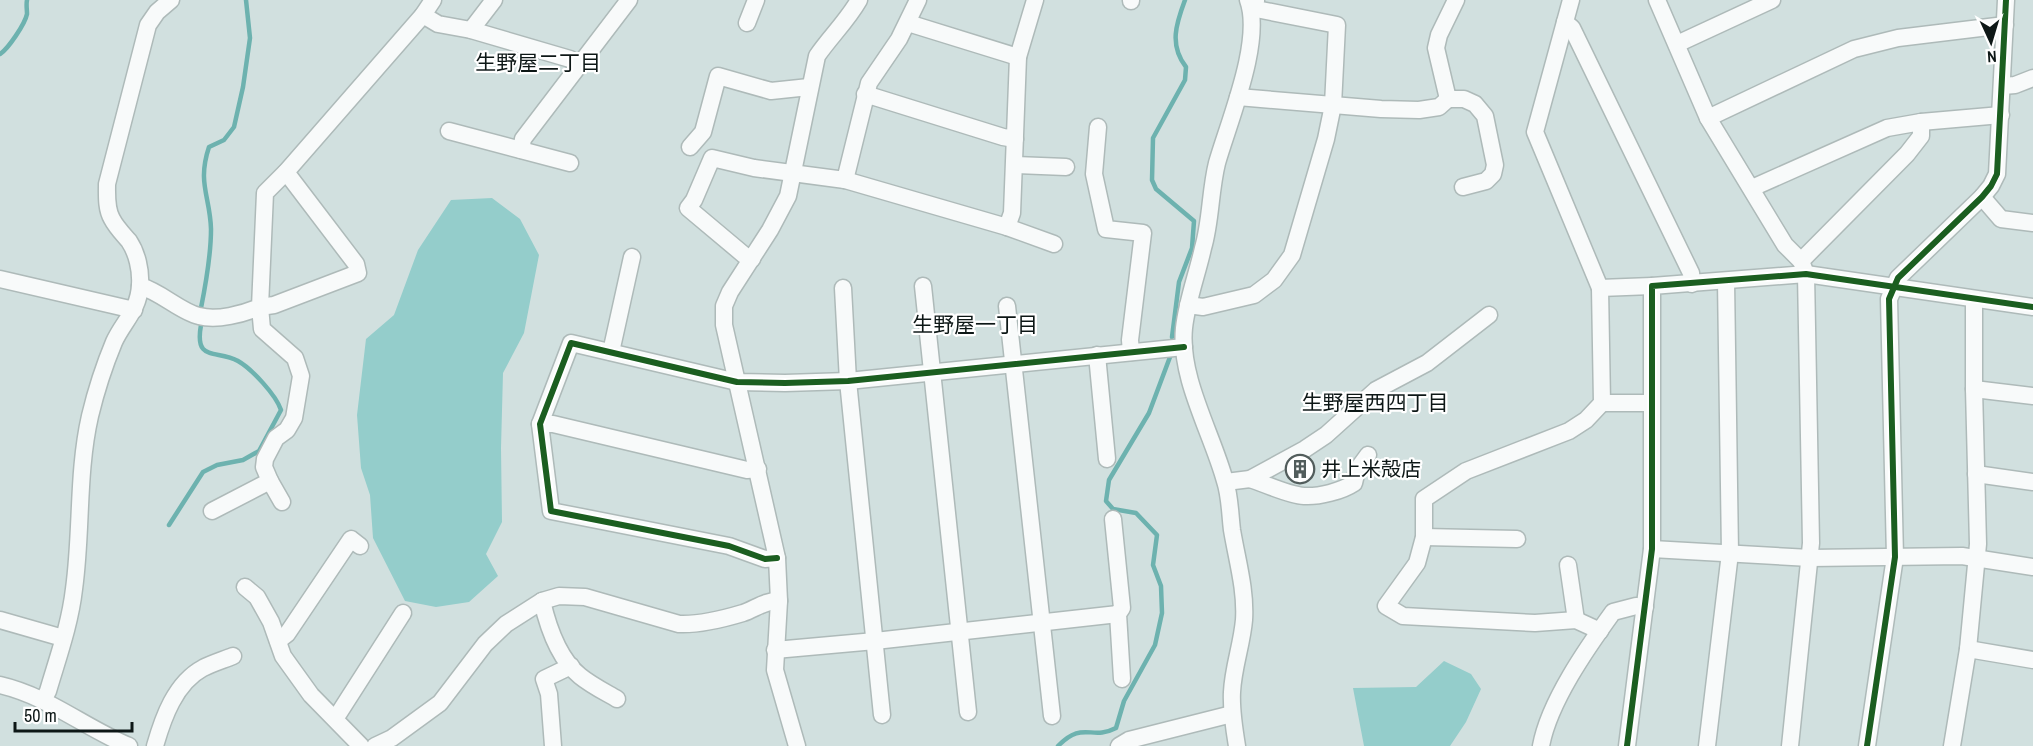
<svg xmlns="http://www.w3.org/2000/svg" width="2033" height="746" viewBox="0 0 2033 746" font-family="'Archivo Narrow','Noto Sans JP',sans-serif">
	<rect width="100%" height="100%" fill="#d1e0df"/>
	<g fill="#94cdcb">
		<polygon points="492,198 520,219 539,255 524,333 503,373 501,448 502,522 486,554 498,576 469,602 436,607 405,601 373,538 370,495 361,468 357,415 366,339 394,315 418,250 451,200"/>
		<polygon points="1444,661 1471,674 1481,689 1466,722 1450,746 1364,746 1353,688 1416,687"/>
	</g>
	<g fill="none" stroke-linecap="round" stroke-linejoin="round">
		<g stroke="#6db2af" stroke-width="4.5">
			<path d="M 0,54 C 8,49 25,24 27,14 C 27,9 26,5 27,0"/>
			<path d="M 201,308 C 206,283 211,255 211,229 C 210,196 197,183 209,147 L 224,140 L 234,127 L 243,87 L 250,38 L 246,0"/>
			<path d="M 1172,337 L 1179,282 L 1192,248 L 1194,221 L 1156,189 L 1152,180 L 1153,138 L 1185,80 L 1186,67 C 1169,45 1176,24 1185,0"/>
			<path d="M 169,525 L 203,472 L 217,465 L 243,460 L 259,451 L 281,410 C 276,395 252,369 238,361 C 217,349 194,363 201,325"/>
			<path d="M 1058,746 C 1083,720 1091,741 1116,728 L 1124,701 L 1155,645 L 1162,613 L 1161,586 L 1153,565 L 1157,535 L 1136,513 L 1113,509 L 1106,501 L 1109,480 L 1149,413 L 1170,357"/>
		</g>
		<g stroke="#aebab9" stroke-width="19">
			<g id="minor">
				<polyline points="1571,0 1535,132 1600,288"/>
				<polyline points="1657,0 1708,118 1785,245 1801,261 1806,274 1811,543 1790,746"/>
				<polyline points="1131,1 1131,0"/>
				<polyline points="423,15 438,24 471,30 570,59 580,66"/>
				<polyline points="1565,22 1572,28 1691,273 1692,284"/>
				<polyline points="747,23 756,0"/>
				<polyline points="908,23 1018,57"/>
				<polyline points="471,30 494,0"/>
				<polyline points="1677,44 1772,0"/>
				<polyline points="2003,86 2015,85 2033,78"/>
				<polyline points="865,94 1003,137 1015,139"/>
				<polyline points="1238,97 1381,109 1419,110 1439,107 1448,99 1436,48 1439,35 1456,0"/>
				<polyline points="1448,99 1464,99 1475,104 1485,116 1495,165 1493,174 1486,181 1463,187"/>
				<polyline points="1708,118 1854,49 1898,38 2005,25"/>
				<polyline points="1098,127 1094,174 1106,229 1143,233 1130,340 1131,352"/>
				<polyline points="449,131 570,163"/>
				<polyline points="690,147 703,132 718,76 771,91 809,87"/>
				<polyline points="521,150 523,139 629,0"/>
				<polyline points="1015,165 1066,167"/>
				<polyline points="845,180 869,83 899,39 918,0"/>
				<polyline points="1752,188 1887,128 1921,122 2001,115"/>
				<polyline points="1982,197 2001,219 2033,223"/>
				<polyline points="1007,227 1012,213 1018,57 1035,0"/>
				<polyline points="752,259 744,255 688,208 694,200 712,158 754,168 845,180 1007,227 1054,244"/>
				<polyline points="1801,261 1907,154 1921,136 1921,122"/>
				<polyline points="0,279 134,310"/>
				<path d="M 140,286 C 161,292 181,312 199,316 C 217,321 243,314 260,307 L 265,193 L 286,172 L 423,15 L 433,0"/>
				<polyline points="923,286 968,712"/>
				<polyline points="843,288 848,381 882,715"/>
				<polyline points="1188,305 1203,307 1254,295 1274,280 1292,255 1326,139 1333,105 1337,25 1251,8 1256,1"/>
				<polyline points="1007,306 1052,716"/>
				<polyline points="611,352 632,257"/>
				<polyline points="1097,355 1107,459"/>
				<polyline points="1974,389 2033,396"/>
				<polyline points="1602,403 1651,403"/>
				<polyline points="540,424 553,424 747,470 758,469"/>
				<polyline points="1976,474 2033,482"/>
				<path d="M 1250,479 C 1266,484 1288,495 1304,496 C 1319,497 1342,491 1354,483 L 1357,470 L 1368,455"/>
				<polyline points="270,481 264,467 265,459 276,438 287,430 294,418 301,376 295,358 262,329 260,307 274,305 358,273 356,264 286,172"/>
				<polyline points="1226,482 1250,479 1305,449 1326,435 1376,390 1427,363 1489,315"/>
				<polyline points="212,511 270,481 282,502"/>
				<polyline points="1113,519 1122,608 1118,614 1122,679"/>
				<polyline points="1424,537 1517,539"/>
				<polyline points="1652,549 1810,558 1962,556 2033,567"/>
				<polyline points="777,558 765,559 729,546 551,511 540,424 571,343 737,382 785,383 848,381 1184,347"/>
				<polyline points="1568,565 1576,620"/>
				<polyline points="245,587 257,597 271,622 283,656 311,695 361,746"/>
				<path d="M 542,601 C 548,627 559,659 580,676 C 591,685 605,692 617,699"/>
				<polyline points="0,620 63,638"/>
				<polyline points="1600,631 1576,620 1535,623 1403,616 1386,606 1417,563 1424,537 1424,499 1466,471 1569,431 1586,420 1602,403 1600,288 1652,286"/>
				<polyline points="278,641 287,634 351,539 360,546"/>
				<polyline points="1968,649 2033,660"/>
				<polyline points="775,650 875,641 1118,614"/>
				<path d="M 0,685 C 48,696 85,728 129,746"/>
				<path d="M 44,699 L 48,691 C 58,657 70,624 74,589 C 82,532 77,473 90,416 C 96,391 104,366 114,342 C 123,322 139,310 140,285 C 141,270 137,253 129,241 C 123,234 116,227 112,219 C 106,209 107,195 107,184 L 148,25 L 157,12 L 171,0"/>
				<polyline points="334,717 339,713 403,613"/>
				<path d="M 155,746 C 163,718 175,683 203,668 C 213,663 223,660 233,656"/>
				<path d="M 375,746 L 392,738 L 440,703 L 485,644 L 506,624 L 542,601 L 559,596 L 585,597 L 679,624 C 700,625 723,619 743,613 C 755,609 766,600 779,601"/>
				<polyline points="553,746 549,694 544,679 571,666"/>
				<path d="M 797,746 L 775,670 L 779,601 L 777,558 L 724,325 L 724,306 L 730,292 L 770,230 L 788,196 L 817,56 C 830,37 847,21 859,0"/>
				<polyline points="1119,746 1129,740 1232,714"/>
				<path d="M 1237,746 C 1234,728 1231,710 1232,692 C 1233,668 1242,644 1244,620 C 1246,590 1237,560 1232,530 C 1230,514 1230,496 1225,481 C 1212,433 1179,378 1184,328 C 1187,301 1197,275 1203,248 C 1211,221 1210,191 1217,163 C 1229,121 1263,41 1248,0"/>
				<path d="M 1541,746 C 1549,702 1587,648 1613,612 L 1636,606 L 1645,607"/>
				<polyline points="1627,746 1652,549 1652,286 1806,274 2033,307"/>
				<polyline points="1707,746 1730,553 1726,281"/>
				<polyline points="1867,746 1895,557 1889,299 1898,278 1982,197 1991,186 1997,174 2006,0"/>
				<polyline points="1952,746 1968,649 1978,544 1974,389 1974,299"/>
			</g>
		</g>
		<use href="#minor" stroke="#f8fafa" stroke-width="16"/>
		<g stroke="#fff" stroke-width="10">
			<g id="cycleway">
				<polyline points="777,558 765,559 729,546 551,511 540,424 571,343 737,382 785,383 848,381 1184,347"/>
				<polyline points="1627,746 1652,549 1652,286 1806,274 2033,307"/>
				<polyline points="1867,746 1895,557 1889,299 1898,278 1982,197 1991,186 1997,174 2006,0"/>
			</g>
		</g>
		<use href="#cycleway" stroke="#1b5e20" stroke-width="6"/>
	</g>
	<defs>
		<g id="building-ring" transform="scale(1.5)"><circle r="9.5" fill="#fff" stroke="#525d5c" stroke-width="1.5"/><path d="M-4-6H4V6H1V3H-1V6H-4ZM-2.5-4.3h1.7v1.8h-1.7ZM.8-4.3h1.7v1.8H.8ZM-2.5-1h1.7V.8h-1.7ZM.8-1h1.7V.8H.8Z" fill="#525d5c"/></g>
	</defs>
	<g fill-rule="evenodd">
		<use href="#building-ring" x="1300" y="469"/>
	</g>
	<g text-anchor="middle" stroke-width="4.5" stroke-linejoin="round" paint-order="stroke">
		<g font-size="20" fill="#0d1716" stroke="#fff" text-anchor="start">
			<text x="1321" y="476">井上米殻店</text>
		</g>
		<g font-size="21" fill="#0d1716" stroke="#fff">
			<text x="538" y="70">生野屋二丁目</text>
			<text x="975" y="332">生野屋一丁目</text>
			<text x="1375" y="410">生野屋西四丁目</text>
		</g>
	</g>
	<g transform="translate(1991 42) rotate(176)" stroke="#ffffff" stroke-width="4.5" paint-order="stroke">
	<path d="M0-4.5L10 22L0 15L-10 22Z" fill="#0d1716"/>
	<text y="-9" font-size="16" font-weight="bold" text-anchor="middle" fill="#0d1716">N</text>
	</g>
	<path d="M15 722v9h117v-9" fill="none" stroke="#0d1716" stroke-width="3"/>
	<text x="24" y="722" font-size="18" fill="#0d1716" stroke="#ffffff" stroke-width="4.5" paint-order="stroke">50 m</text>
</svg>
